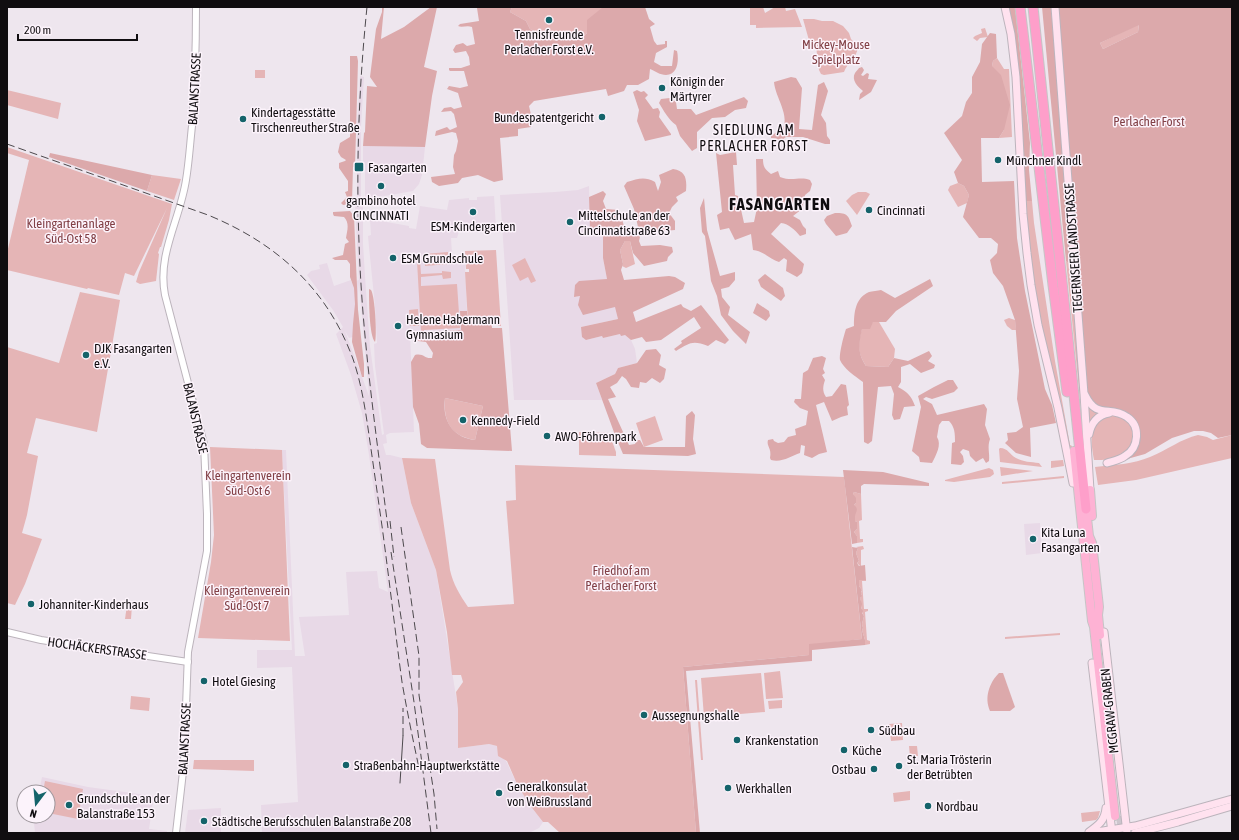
<svg xmlns="http://www.w3.org/2000/svg" width="1239" height="840" viewBox="0 0 1239 840" font-family="'Asap Condensed',sans-serif">
	<rect width="100%" height="100%" fill="#eee6ee"/>
	<g fill="#e8d9e7" fill-rule="evenodd">
		<path d="M 360,76 L 364,77 L 361,127 L 361,201 L 363,201 L 363,244 L 366,291 L 370,346 L 382,435 L 384,434 L 375,366 L 374,344 L 377,343 L 375,306 L 369,247 L 368,236 L 371,235 L 370,219 L 409,226 L 409,228 L 416,229 L 420,206 L 447,210 L 449,200 L 469,198 L 469,200 L 477,200 L 477,197 L 494,196 L 496,228 L 480,229 L 479,227 L 460,228 L 457,238 L 451,238 L 452,254 L 465,265 L 467,311 L 460,312 L 461,330 L 410,333 L 414,432 L 390,433 L 386,435 L 387,443 L 383,444 L 386,455 L 390,455 L 402,458 L 411,503 L 436,570 L 458,709 L 458,748 L 489,744 L 497,746 L 503,758 L 506,761 L 517,784 L 529,804 L 543,822 L 539,828 L 529,833 L 262,833 L 261,805 L 298,802 L 292,667 L 257,668 L 257,650 L 292,650 L 282,450 L 286,450 L 295,656 L 305,656 L 299,617 L 349,615 L 346,572 L 377,571 L 379,588 L 388,592 L 369,455 L 362,413 L 351,375 L 336,334 L 343,327 L 333,310 L 307,275 L 311,271 L 320,269 L 319,265 L 327,263 L 334,286 L 351,280 L 351,282 L 359,280 L 355,205 L 357,201 L 357,127 ZM 359,283 L 369,395 L 369,396 L 345,331 L 349,338 L 353,337 Z"/>
		<polygon points="363,146 425,147 422,175 419,184 413,191 373,198 365,197 365,168 363,167"/>
		<polygon points="589,186 590,230 603,230 603,258 607,279 575,297 580,296 616,307 618,319 581,327 586,340 602,336 603,338 620,334 625,335 631,340 635,349 637,363 618,368 615,374 596,383 602,400 514,400 500,195 555,192 578,190"/>
		<polygon points="1040,523 1042,553 1026,555 1024,524"/>
		<polygon points="42,777 88,787 154,796 149,829 167,831 167,833 35,833 34,823 35,816 48,816 48,792 39,792"/>
		<polygon points="221,808 221,833 185,833 188,810"/>
	</g>
	<g fill="#e5b5b6">
		<path d="M 512,7 L 603,7 C 597,16 588,37 578,40 C 572,42 565,39 560,38 L 559,40 L 554,41 L 530,29 L 526,21 L 510,12 Z"/>
		<polygon points="750,7 763,7 765,13 775,7 785,7 786,11 795,9 802,27 756,28 756,25 750,25"/>
		<path d="M 803,19 L 814,19 L 822,21 L 833,21 L 843,26 L 849,33 L 851,39 L 858,47 C 857,58 847,63 844,72 L 824,75 L 821,74 L 819,70 L 816,46 L 813,44 L 810,44 Z"/>
		<polygon points="1139,24 1138,32 1103,49 1100,43"/>
		<polygon points="985,28 988,37 980,38 977,41 973,38 975,36 982,33 981,29"/>
		<polygon points="997,58 1004,69 1009,69 1012,137 999,138 1004,130 992,66 993,61"/>
		<rect x="255" y="70" width="10" height="8"/>
		<polygon points="7,90 61,103 58,119 7,105"/>
		<polygon points="7,147 172,204 169,220 161,247 160,247 158,253 159,254 156,281 140,284 136,282 139,272 167,208 134,276 125,273 119,295 88,288 87,289 7,270 7,253 29,160 7,153"/>
		<polygon points="152,175 181,179 174,200 147,191"/>
		<polygon points="958,183 964,186 969,195 967,203 958,207 948,190 950,186"/>
		<polygon points="858,192 866,192 870,194 857,215 846,201 852,195"/>
		<path d="M 1026,201 L 1032,201 L 1034,223 L 1055,361 L 1070,445 L 1072,446 L 1076,483 C 1055,390 1031,297 1026,201 Z"/>
		<polygon points="625,241 630,241 635,264 626,268 622,266 623,264 620,250"/>
		<polygon points="496,250 501,326 498,326 497,320 468,322 465,272 469,272 469,269 466,269 465,251"/>
		<polygon points="448,252 449,264 425,266 424,254"/>
		<polygon points="525,258 536,281 531,283 528,277 520,281 512,265"/>
		<polygon points="417,261 420,261 421,274 442,273 442,271 451,272 451,278 443,279 442,275 421,277 421,286 457,284 460,328 424,330 424,332 421,332"/>
		<polygon points="1066,261 1072,266 1087,463 1082,441 1084,438"/>
		<polygon points="80,292 120,300 97,432 36,418 27,453 38,456 27,515 22,533 42,539 25,584 15,605 7,603 7,347 59,363"/>
		<polygon points="418,309 419,326 410,326 409,310"/>
		<polygon points="1009,318 1015,320 1016,330 1012,330 1007,326 1004,320"/>
		<path d="M 873,322 L 879,322 L 895,349 L 894,358 L 888,367 L 866,366 C 857,352 858,344 862,328 Z"/>
		<path d="M 445,398 L 483,406 L 475,440 C 451,436 443,422 445,398 Z"/>
		<polygon points="1088,405 1102,413 1090,425"/>
		<path d="M 1109,415 C 1134,414 1143,441 1122,455 C 1114,460 1103,460 1094,460 C 1091,440 1087,425 1109,415 Z"/>
		<polygon points="655,416 663,440 644,447 636,423"/>
		<polygon points="579,432 609,433 616,452 616,456 579,455"/>
		<path d="M 1198,435 L 1207,437 L 1213,440 L 1232,435 L 1232,458 L 1136,480 L 1098,485 L 1095,467 C 1113,465 1134,464 1150,457 C 1167,450 1181,439 1198,435 Z"/>
		<polygon points="210,447 282,450 290,641 198,638 211,562 214,535"/>
		<path d="M 1000,448 C 1008,448 1010,455 1016,458 C 1023,462 1031,462 1039,463 L 1042,467 L 1000,462 L 999,449 Z"/>
		<path d="M 402,458 L 435,459 L 450,570 C 453,584 460,595 468,607 L 514,604 L 506,501 L 516,500 L 515,465 L 844,477 L 862,639 L 809,645 L 809,655 L 683,667 L 696,833 L 560,833 L 548,822 L 543,822 L 529,804 L 517,784 L 507,761 L 498,756 L 497,746 L 489,744 L 458,748 L 458,709 L 456,692 L 463,682 L 461,675 L 452,675 L 447,632 L 436,570 L 411,503 Z"/>
		<polygon points="1063,460 1064,466 1051,468 1051,461"/>
		<polygon points="1000,467 1033,471 1001,476"/>
		<polygon points="989,468 993,470 994,474 990,477 954,482 945,481 945,480"/>
		<polygon points="1064,476 1064,478 1002,484 1002,482"/>
		<polygon points="854,492 861,494 862,520 859,521 860,539 863,539 863,542 857,543 857,536 854,532 857,529 857,522 855,521 854,505 856,503 853,494"/>
		<polygon points="863,546 864,549 861,550 861,567 857,563 859,561 856,553 858,548 856,547"/>
		<path d="M 859,580 L 866,580 L 866,581 L 862,581 L 864,609 L 868,609 L 868,611 L 865,612 L 867,640 L 870,641 L 870,644 L 865,645 L 865,640 L 862,630 L 863,628 L 862,624 L 864,616 C 860,610 862,605 860,598 L 862,595 L 861,593 L 862,590 L 859,586 Z"/>
		<polygon points="127,605 132,605 131,619 125,619"/>
		<polygon points="1060,633 1060,635 1005,639 1005,637"/>
		<polygon points="780,671 783,698 766,699 764,673"/>
		<polygon points="761,673 765,712 704,717 701,678"/>
		<polygon points="695,680 697,680 703,760 701,760"/>
		<polygon points="131,696 150,698 149,711 130,709"/>
		<polygon points="782,700 782,708 769,709 768,701"/>
		<polygon points="902,723 903,740 891,741 889,724"/>
		<polygon points="909,746 917,746 918,756 910,757"/>
		<polygon points="194,760 254,760 254,771 193,769"/>
		<polygon points="45,781 83,789 78,819 48,813 48,792 43,792"/>
		<polygon points="910,791 910,800 894,802 893,793"/>
		<polygon points="1100,811 1098,818 1096,820 1082,822 1081,813"/>
	</g>
	<g fill="#dca9ab" fill-rule="evenodd">
		<polygon points="382,7 384,7 381,39 404,27 431,7 437,7 424,67 437,71 432,96 425,147 363,146 364,133 365,132 367,86 377,87 370,77 376,29 382,12"/>
		<path d="M 476,7 L 512,7 L 510,12 L 526,21 L 530,29 L 554,41 L 557,41 L 562,35 L 565,36 L 569,40 C 578,40 580,40 587,33 L 587,20 L 603,7 L 645,7 L 649,19 L 655,24 L 650,27 L 654,41 L 657,45 L 665,44 L 665,41 L 667,41 L 667,47 L 656,53 L 654,62 L 661,66 L 672,66 L 674,50 L 677,51 C 679,60 678,75 666,75 C 660,75 655,71 650,69 L 649,79 L 638,85 L 627,85 L 624,91 L 608,96 L 606,89 L 534,101 L 529,106 L 532,119 L 531,119 L 531,127 L 518,129 L 518,136 L 500,138 L 503,180 L 494,182 L 478,175 L 462,178 L 458,183 L 439,186 L 432,182 L 431,177 L 455,174 L 453,167 L 454,155 L 456,151 L 458,141 L 456,133 L 452,132 L 435,136 L 436,131 L 447,127 L 450,130 L 457,127 L 454,114 L 451,111 L 441,112 L 444,108 L 451,107 L 454,109 L 462,107 L 458,93 L 447,89 L 449,86 L 460,88 L 468,86 L 464,71 L 450,71 L 449,70 L 449,68 L 461,68 L 470,65 L 469,57 L 466,51 L 455,53 L 453,50 L 456,45 L 463,43 L 467,46 L 475,44 L 472,27 C 467,25 462,28 458,26 L 460,24 L 479,21 L 477,8 Z"/>
		<polygon points="1008,7 1015,7 1030,143 1029,170 1032,201 1026,201 1018,78"/>
		<polygon points="1042,7 1051,7 1072,266 1066,261"/>
		<path d="M 1058,7 L 1232,7 L 1232,435 L 1218,438 L 1211,433 L 1203,431 L 1194,431 L 1172,438 L 1145,454 L 1127,459 L 1136,448 L 1134,419 L 1126,413 L 1118,409 L 1096,406 L 1091,401 L 1087,392 ZM 1139,25 L 1138,32 L 1103,49 L 1100,43 Z"/>
		<polygon points="990,33 996,34 997,58 993,61 992,66 1001,75 1010,105 1004,130 999,138 981,138 982,182 1014,181 1017,238 1025,291 1045,389 1052,405 1056,423 1030,428 1031,457 1016,453 1005,443 1008,440 1007,433 1016,432 1023,427 1017,399 1019,371 1015,320 1003,286 993,273 990,260 997,253 998,244 991,238 979,238 963,217 969,195 964,186 958,183 954,172 962,160 944,133 962,116 966,102 972,93 972,77 980,62 982,44"/>
		<polygon points="350,56 357,56 358,61 355,167 353,167 352,202 351,204 343,205 341,203 347,197 345,192 348,191 348,181 339,168 339,163 345,161 346,160 341,157 338,152 340,143 350,137"/>
		<path d="M 862,67 L 864,70 L 863,72 L 861,75 L 863,76 L 867,73 L 869,74 L 868,79 L 877,80 L 871,92 L 859,100 L 860,94 L 863,91 C 858,87 851,80 855,73 C 856,71 858,70 859,68 Z"/>
		<path d="M 791,77 L 796,78 L 802,88 L 799,129 L 812,130 L 818,85 L 824,82 L 828,91 L 821,115 L 826,123 L 827,136 L 830,140 L 830,144 L 825,144 L 803,137 L 786,137 L 782,140 L 771,138 L 771,136 L 777,132 L 782,131 C 791,116 775,97 774,82 Z"/>
		<polygon points="637,90 641,92 644,91 648,95 645,98 653,109 658,108 660,112 659,117 671,134 671,135 645,141 637,121 639,110 633,92"/>
		<path d="M 744,97 L 748,101 L 746,108 L 735,110 L 725,117 L 712,118 L 697,132 L 697,148 L 692,151 L 680,136 L 676,125 C 668,119 664,111 659,103 L 661,99 L 670,98 L 676,102 L 677,109 L 691,109 L 696,115 Z"/>
		<path d="M 736,152 L 737,165 L 733,165 L 735,195 L 738,196 L 744,223 L 754,222 L 757,208 L 756,159 L 763,159 C 763,167 765,169 771,174 L 778,171 L 780,177 C 793,182 799,176 810,180 L 812,184 L 810,191 L 805,195 L 802,209 L 793,216 L 800,220 L 803,226 L 806,229 L 806,234 L 800,236 C 795,230 789,224 781,223 L 771,234 L 804,264 L 802,273 L 797,277 L 786,271 L 787,260 L 784,258 L 779,262 C 770,259 763,251 753,250 L 751,234 L 735,240 L 729,228 L 720,230 L 717,215 L 722,212 L 716,153 L 720,155 Z"/>
		<polygon points="50,153 152,175 147,191 49,157"/>
		<path d="M 673,169 C 686,171 687,179 686,191 L 676,197 L 678,201 L 672,207 L 669,213 L 675,221 L 675,230 L 641,233 L 639,241 L 641,246 L 660,245 L 672,247 L 673,252 L 668,257 L 667,261 L 644,266 L 633,253 L 630,241 L 625,241 L 620,250 L 623,264 L 621,270 L 624,280 L 669,276 L 675,277 L 685,283 L 683,289 L 633,312 L 636,322 L 681,304 L 683,307 L 691,311 L 701,305 L 729,340 L 725,344 L 716,340 L 708,346 C 692,340 690,343 676,351 L 674,349 L 682,343 L 681,341 L 701,328 L 694,317 L 661,340 L 646,342 L 642,337 L 631,340 L 625,335 L 621,336 L 620,334 L 603,338 L 602,336 L 586,340 L 582,337 L 581,327 L 618,319 L 615,307 L 583,315 L 578,305 L 580,296 L 574,297 L 575,285 L 579,281 L 607,279 L 603,258 L 603,230 L 590,230 L 589,197 L 603,191 L 606,194 L 603,201 L 606,209 L 619,210 L 624,226 L 629,231 L 638,227 L 634,209 L 624,186 L 627,182 C 638,179 644,176 655,182 L 658,191 L 661,182 L 659,175 Z"/>
		<polygon points="704,198 707,230 720,276 735,272 735,280 729,287 721,289 722,297 730,307 728,315 750,332 746,344 733,331 721,315 717,296 711,281 705,236 702,232 700,208"/>
		<path d="M 350,211 L 354,216 L 358,310 L 364,364 L 364,377 L 362,377 L 352,342 L 353,324 L 355,304 L 354,288 L 350,277 L 350,264 L 347,260 L 335,260 L 332,258 L 343,255 L 345,244 L 349,242 L 346,238 C 347,231 350,223 344,217 L 334,216 L 333,214 L 333,212 Z"/>
		<path d="M 835,213 C 848,213 848,215 852,226 L 847,233 L 836,236 L 826,224 L 824,220 L 827,216 Z"/>
		<polygon points="765,274 783,288 785,296 781,301 761,287 758,280"/>
		<path d="M 930,279 L 933,286 L 896,311 L 886,322 L 873,322 L 870,329 L 862,329 C 859,344 857,352 866,366 L 888,367 L 894,358 L 908,361 L 929,351 L 932,356 L 928,361 L 935,365 L 934,368 L 921,373 L 910,364 L 901,367 L 901,382 L 898,387 C 907,392 911,395 915,406 L 904,407 L 900,419 L 894,420 L 892,415 L 894,394 L 891,386 L 878,387 L 872,441 L 868,444 L 864,442 L 863,382 C 856,377 843,368 840,360 C 839,353 844,335 846,329 L 854,326 C 854,313 855,298 869,292 C 872,291 878,291 881,290 L 895,298 Z"/>
		<path d="M 369,289 L 371,290 C 375,296 377,336 375,342 C 369,336 369,300 369,289 Z"/>
		<polygon points="757,303 769,311 770,316 766,321 753,313"/>
		<path d="M 460,311 L 467,311 L 468,322 L 491,320 L 492,328 L 502,328 L 512,451 L 427,448 L 421,444 L 419,424 L 413,407 L 411,362 L 415,355 C 424,353 424,359 432,358 L 433,353 L 426,342 L 418,341 L 415,333 L 461,330 ZM 445,398 L 483,406 L 475,440 C 452,437 442,420 445,398 Z"/>
		<polygon points="656,349 661,355 659,365 666,369 664,379 660,383 652,378 646,383 640,382 639,388 631,387 626,379 622,376 617,383 610,387 616,397 608,399 629,445 635,444 637,440 640,440 644,447 685,447 686,416 692,411 695,415 693,439 696,454 688,456 623,454 615,435 596,383 615,374 618,368 637,363 646,350"/>
		<path d="M 822,356 L 826,358 L 823,369 L 825,373 L 822,375 L 825,380 C 823,386 822,391 826,397 L 832,396 L 841,384 L 846,385 L 849,405 L 847,407 L 848,415 L 841,417 L 832,421 L 824,402 L 816,405 L 827,452 L 819,454 L 812,458 L 804,455 L 805,446 L 801,445 L 800,453 C 791,456 782,463 771,460 L 770,458 C 772,448 766,446 768,440 L 773,439 L 774,441 L 778,443 L 784,442 L 788,437 L 796,435 L 795,429 L 806,425 L 808,411 L 800,408 L 794,402 L 795,399 L 801,399 L 803,373 L 808,370 L 813,358 Z"/>
		<path d="M 948,380 L 953,380 L 958,388 L 954,392 L 932,399 L 926,397 L 923,399 L 932,404 L 937,415 L 984,404 L 987,409 L 985,425 L 990,439 C 987,447 990,453 989,461 L 986,463 L 983,458 L 976,462 L 970,456 L 969,451 L 963,449 L 960,452 L 963,456 L 964,462 L 961,465 L 951,464 L 952,443 L 955,442 C 955,434 955,427 949,421 L 942,421 L 939,425 L 937,437 C 942,445 936,455 932,463 L 920,462 L 919,457 L 912,451 L 921,407 L 918,396 L 934,387 Z"/>
		<path d="M 843,470 L 883,472 L 929,483 L 929,486 L 864,484 L 861,486 L 861,494 L 854,492 L 853,494 L 856,498 L 856,503 L 854,505 C 859,509 856,511 855,516 C 855,517 855,519 855,521 L 857,522 L 857,529 L 854,532 L 857,536 L 857,543 L 852,544 Z"/>
		<polygon points="852,547 858,548 856,553 859,561 857,563 859,566 865,565 866,580 859,580 859,586 862,590 861,592 862,596 860,598 862,604 861,608 863,611 862,613 864,616 862,624 863,628 862,630 865,640 865,645 812,650 812,661 686,671 700,833 696,833 683,667 809,655 809,644 862,639"/>
		<path d="M 999,673 L 1003,673 L 1015,707 L 1010,711 L 990,711 C 984,698 989,683 999,673 Z"/>
	</g>
	<g fill="none" stroke-linecap="round" stroke-linejoin="round">
		<polyline stroke="#cdc5cd" stroke-width="8" stroke-dasharray="8 4" stroke-linecap="butt" points="1120,816 1122,833"/>
		<g stroke="#bcb4bc" stroke-width="8">
			<g id="tertiary">
				<polyline points="7,632 41,640 188,662"/>
				<path d="M 176,833 L 184,763 L 188,652 L 207,551 L 207,514 L 204,444 L 165,295 C 157,254 180,220 186,180 C 189,162 190,144 192,126 C 195,86 196,47 196,7"/>
			</g>
		</g>
		<g stroke="#bcb4bc" stroke-width="9">
			<g id="secondary">
				<polyline points="1005,7 1011,34 1016,77 1023,214 1027,253 1031,285 1038,325 1058,408 1073,483"/>
				<polyline points="1055,7 1084,394 1090,490"/>
				<path d="M 1085,395 C 1097,420 1110,405 1127,417 C 1141,426 1139,448 1125,456 C 1120,460 1113,461 1107,463"/>
				<path d="M 1089,434 C 1091,424 1097,415 1109,413"/>
				<polyline points="1104,632 1127,833"/>
				<polyline points="1092,663 1112,833"/>
				<path d="M 1089,832 C 1099,825 1105,820 1106,808"/>
				<polyline points="1090,833 1135,826 1232,799"/>
				<polyline points="1135,833 1178,822 1232,806"/>
			</g>
		</g>
		<g stroke="#c6c5c6" stroke-width="10">
			<g id="trunk">
				<polyline points="1074,451 1092,621 1094,627 1115,816"/>
				<polyline points="1090,490 1092,516"/>
				<polyline points="1086,509 1089,536 1092,543 1099,607 1098,615 1100,635"/>
			</g>
		</g>
		<g stroke="#c6c5c6" stroke-width="11">
			<g id="motorway">
				<polyline points="1020,7 1053,285 1067,392"/>
				<polyline points="1033,7 1086,509"/>
			</g>
		</g>
		<use href="#tertiary" stroke="#fff" stroke-width="6"/>
		<use href="#secondary" stroke="#ffe2ef" stroke-width="7"/>
		<use href="#trunk" stroke="#feb2d4" stroke-width="8"/>
		<use href="#motorway" stroke="#fe9fca" stroke-width="9"/>
		<polyline stroke="#4d494d" stroke-width="1" points="400,783 403,736"/>
		<g stroke="#4d494d" stroke-width="1" stroke-dasharray="8 4" stroke-linecap="butt">
			<path d="M 367,7 C 359,85 356,164 359,242 C 362,338 376,433 388,528"/>
			<path d="M 7,144 L 208,215 C 276,243 327,288 353,359 C 362,385 366,414 370,442 C 374,470 378,498 382,526 C 389,578 395,630 402,682 C 407,711 413,740 419,768"/>
			<polyline points="390,521 394,557"/>
			<polyline points="401,527 419,656 419,695 434,794 437,829"/>
			<polyline points="391,552 414,702 431,833"/>
			<polyline points="403,736 403,708"/>
		</g>
	</g>
	<g fill="#14636a" stroke="#fcf3fb" stroke-width="1.5">
		<circle cx="549" cy="20" r="4"/>
		<circle cx="662" cy="88" r="4"/>
		<circle cx="602" cy="117" r="4"/>
		<circle cx="243" cy="119" r="4"/>
		<circle cx="998" cy="160" r="4"/>
		<rect x="354" y="162" width="10" height="10" rx="2"/>
		<circle cx="381" cy="186" r="4"/>
		<circle cx="869" cy="210" r="4"/>
		<circle cx="473" cy="212" r="4"/>
		<circle cx="570" cy="222" r="4"/>
		<circle cx="393" cy="258" r="4"/>
		<circle cx="398" cy="326" r="4"/>
		<circle cx="86" cy="355" r="4"/>
		<circle cx="463" cy="420" r="4"/>
		<circle cx="547" cy="436" r="4"/>
		<circle cx="1033" cy="539" r="4"/>
		<circle cx="31" cy="604" r="4"/>
		<circle cx="204" cy="681" r="4"/>
		<circle cx="644" cy="715" r="4"/>
		<circle cx="871" cy="730" r="4"/>
		<circle cx="737" cy="740" r="4"/>
		<circle cx="844" cy="750" r="4"/>
		<circle cx="346" cy="765" r="4"/>
		<circle cx="899" cy="766" r="4"/>
		<circle cx="874" cy="769" r="4"/>
		<circle cx="728" cy="788" r="4"/>
		<circle cx="499" cy="793" r="4"/>
		<circle cx="69" cy="805" r="4"/>
		<circle cx="928" cy="806" r="4"/>
		<circle cx="204" cy="821" r="4"/>
	</g>
	<g text-anchor="middle" stroke-width="3" stroke-linejoin="round" paint-order="stroke">
		<g font-size="13" fill="#100d10" stroke="#fcf3fb" text-anchor="start">
			<text x="549" y="39" text-anchor="middle">Tennisfreunde<tspan x="549" dy="15">Perlacher Forst e.V.</tspan></text>
			<text x="670" y="86">Königin der<tspan x="670" dy="15">Märtyrer</tspan></text>
			<text x="251" y="117">Kindertagesstätte<tspan x="251" dy="15">Tirschenreuther Straße</tspan></text>
			<text x="594" y="122" text-anchor="end">Bundespatentgericht</text>
			<text x="1006" y="165">Münchner Kindl</text>
			<text x="368" y="172">Fasangarten</text>
			<text x="381" y="205" text-anchor="middle">gambino hotel<tspan x="381" dy="15">CINCINNATI</tspan></text>
			<text x="877" y="215">Cincinnati</text>
			<text x="578" y="220">Mittelschule an der<tspan x="578" dy="15">Cincinnatistraße 63</tspan></text>
			<text x="473" y="231" text-anchor="middle">ESM-Kindergarten</text>
			<text x="401" y="263">ESM Grundschule</text>
			<text x="406" y="324">Helene Habermann<tspan x="406" dy="15">Gymnasium</tspan></text>
			<text x="94" y="353">DJK Fasangarten<tspan x="94" dy="15">e.V.</tspan></text>
			<text x="471" y="425">Kennedy-Field</text>
			<text x="555" y="441">AWO-Föhrenpark</text>
			<text x="1041" y="537">Kita Luna<tspan x="1041" dy="15">Fasangarten</tspan></text>
			<text x="39" y="609">Johanniter-Kinderhaus</text>
			<text x="212" y="686">Hotel Giesing</text>
			<text x="652" y="720">Aussegnungshalle</text>
			<text x="879" y="735">Südbau</text>
			<text x="745" y="745">Krankenstation</text>
			<text x="852" y="755">Küche</text>
			<text x="907" y="764">St. Maria Trösterin<tspan x="907" dy="15">der Betrübten</tspan></text>
			<text x="354" y="770">Straßenbahn-Hauptwerkstätte</text>
			<text x="866" y="774" text-anchor="end">Ostbau</text>
			<text x="507" y="791">Generalkonsulat<tspan x="507" dy="15">von Weißrussland</tspan></text>
			<text x="736" y="793">Werkhallen</text>
			<text x="77" y="803">Grundschule an der<tspan x="77" dy="15">Balanstraße 153</tspan></text>
			<text x="936" y="811">Nordbau</text>
			<text x="212" y="826">Städtische Berufsschulen Balanstraße 208</text>
		</g>
		<g font-size="13" fill="#824046" stroke="#fcf3fb">
			<text x="836" y="49">Mickey-Mouse<tspan x="836" dy="15">Spielplatz</tspan></text>
			<text x="1149" y="126">Perlacher Forst</text>
			<text x="71" y="228">Kleingartenanlage<tspan x="71" dy="15">Süd-Ost 58</tspan></text>
			<text x="248" y="480">Kleingartenverein<tspan x="248" dy="15">Süd-Ost 6</tspan></text>
			<text x="621" y="575">Friedhof am<tspan x="621" dy="15">Perlacher Forst</tspan></text>
			<text x="247" y="595">Kleingartenverein<tspan x="247" dy="15">Süd-Ost 7</tspan></text>
		</g>
		<g font-size="13" fill="#100d10" stroke="#fcf3fb">
			<text transform="translate(194 89) rotate(-87)" y="5">BALANSTRASSE</text>
			<text transform="translate(1073 248) rotate(-94)" y="5">TEGERNSEER LANDSTRASSE</text>
			<text transform="translate(196 418) rotate(77)" y="5">BALANSTRASSE</text>
			<text transform="translate(97 648) rotate(8)" y="5">HOCHÄCKERSTRASSE</text>
			<text transform="translate(1109 711) rotate(-96)" y="5">MCGRAW-GRABEN</text>
			<text transform="translate(184 739) rotate(-87)" y="5">BALANSTRASSE</text>
		</g>
		<g font-size="14" letter-spacing="1" fill="#100d10" stroke="#fcf3fb">
			<text x="754" y="135">SIEDLUNG AM<tspan x="754" dy="16">PERLACHER FORST</tspan></text>
		</g>
		<g font-size="17" font-weight="bold" letter-spacing="1" fill="#100d10" stroke="#fcf3fb">
			<text x="780" y="210">FASANGARTEN</text>
		</g>
	</g>
	<rect width="1239" height="840" fill="none" stroke="#100d10" stroke-width="16"/>
	<g transform="translate(36 804) rotate(196)"><circle r="19" fill="#fcf3fb" stroke="#9e979d"/>
	<path d="M0-3L7 15L0 10L-7 15Z" fill="#14636a"/>
	<text y="-6" font-size="11" font-weight="bold" text-anchor="middle" fill="#100d10">N</text>
	</g>
	<path d="M18 34v6h119v-6" fill="none" stroke="#100d10" stroke-width="2"/>
	<text x="24" y="34" font-size="12" fill="#100d10" stroke="#fcf3fb" stroke-width="3" paint-order="stroke">200 m</text>
</svg>
